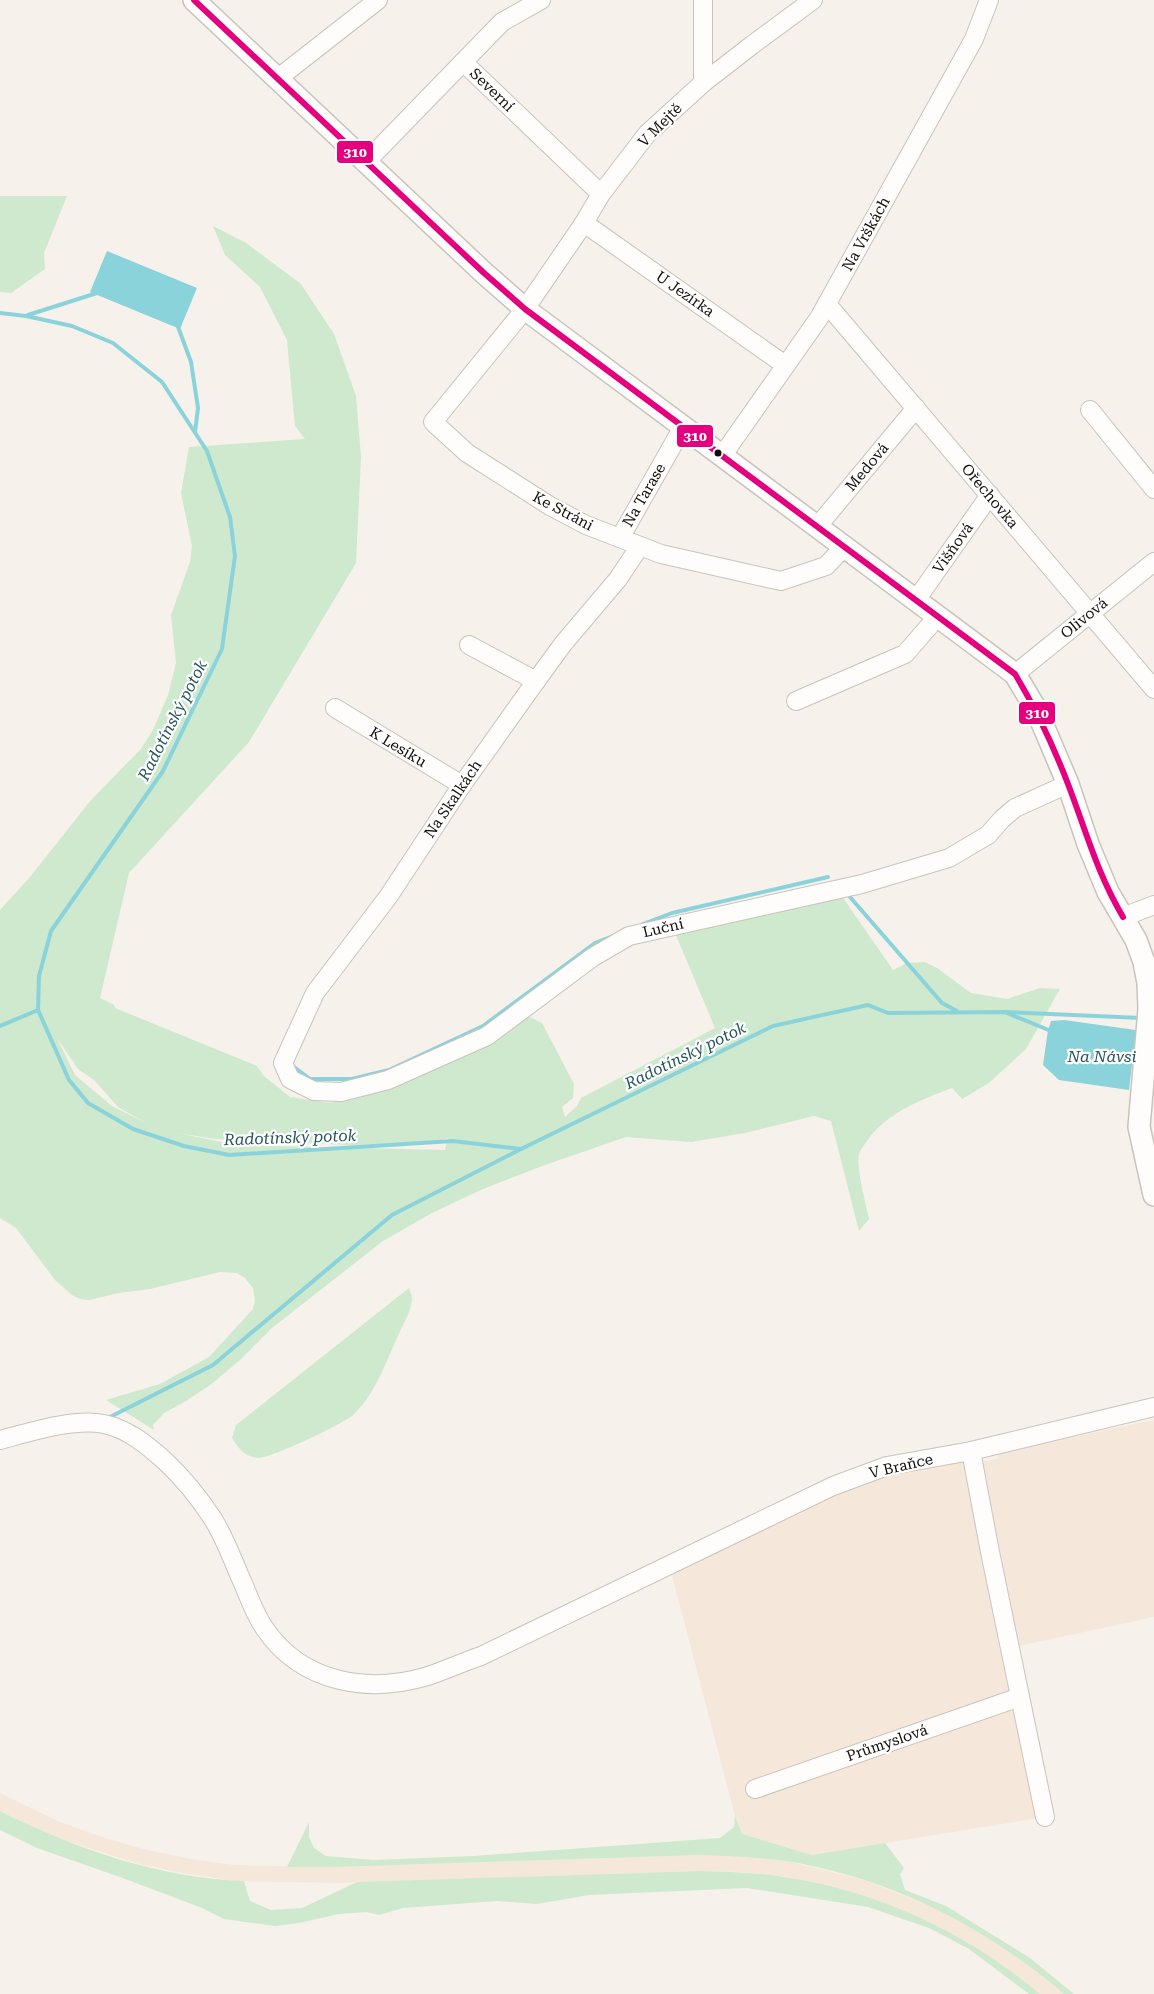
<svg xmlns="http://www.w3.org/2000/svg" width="1154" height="1994" viewBox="0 0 1154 1994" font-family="'Roboto Serif',serif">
	<rect width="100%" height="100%" fill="#f7f1eb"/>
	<g fill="#f5e8db">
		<polygon points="1154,1420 1154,1617 1019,1646 980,1462 998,1459 997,1453"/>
		<polygon points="971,1451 1045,1817 812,1855 742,1834 735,1816 669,1564 833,1486"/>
		<polygon points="0,1793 60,1822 105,1838 143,1849 191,1859 235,1865 335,1867 699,1855 745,1856 787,1861 864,1880 937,1909 977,1930 1010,1951 1064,1994 1040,1994 1001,1964 969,1944 931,1923 898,1909 826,1886 784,1877 744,1872 699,1871 336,1883 234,1881 188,1874 139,1864 54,1837 0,1811"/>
	</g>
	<g fill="#cee9cd" fill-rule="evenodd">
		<polygon points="0,196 67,196 44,253 45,269 11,293 0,292"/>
		<path d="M 213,226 L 246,243 L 301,284 L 334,334 L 356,396 L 361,457 L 356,563 L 249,742 L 129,873 L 100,998 L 114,1005 L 115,1008 L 257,1066 L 264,1076 L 290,1097 L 330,1103 L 377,1092 L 410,1080 L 484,1043 L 524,1014 L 542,1023 L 574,1084 L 573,1098 L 562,1107 L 565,1117 L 577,1106 L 581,1098 L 715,1028 L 673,928 L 841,895 L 893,970 L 907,963 L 925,962 L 937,968 L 971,993 L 1007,999 L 1040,988 L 1060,989 L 1026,1049 L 989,1083 L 962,1099 L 952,1088 C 921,1100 887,1112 867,1141 C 865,1144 860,1150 859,1154 C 856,1167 866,1205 869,1219 L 859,1231 L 831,1121 L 814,1116 L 745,1133 L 691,1142 L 626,1137 L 545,1165 L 483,1189 L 432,1213 L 383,1241 L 272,1328 L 241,1359 L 213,1383 L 186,1401 L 164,1413 L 153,1425 L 154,1430 L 106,1400 L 160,1384 L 209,1357 L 253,1309 L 255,1300 L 253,1288 L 245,1278 L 237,1273 L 220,1272 L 150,1289 L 119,1293 L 89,1300 L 80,1299 L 72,1295 L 55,1280 L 16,1228 L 0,1218 L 0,910 L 30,877 L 91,800 L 141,749 L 153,730 L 168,695 L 176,663 L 171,615 L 190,562 L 192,546 L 181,493 L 189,447 L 305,439 L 295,426 L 287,340 L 260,287 L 225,255 ZM 57,1038 L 78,1069 L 94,1080 L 118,1107 L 146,1123 L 112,1106 L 75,1075 ZM 178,1133 L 215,1139 L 349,1145 L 435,1142 L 448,1138 L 445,1150 L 237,1145 Z"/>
		<path d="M 409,1288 C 410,1292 412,1295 412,1299 C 411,1313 402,1326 397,1338 C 385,1364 375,1394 354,1414 C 346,1423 269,1459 258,1458 C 245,1457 238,1448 232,1438 L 236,1425 Z"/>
		<path d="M 0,1811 C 75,1849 160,1878 244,1881 L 250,1901 L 271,1910 L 302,1908 L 357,1882 L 699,1871 C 727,1872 755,1872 783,1877 C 876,1890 968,1933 1040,1994 L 1029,1994 L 969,1949 L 929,1928 L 868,1907 L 747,1888 L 589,1895 L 537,1904 L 497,1901 L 403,1908 L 379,1915 L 367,1912 L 339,1914 L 299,1923 L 275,1926 L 224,1919 L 202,1908 L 120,1877 L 37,1848 L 0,1830 Z"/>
		<path d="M 735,1816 L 742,1834 L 812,1855 L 885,1843 L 904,1868 L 900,1874 L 905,1890 L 946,1906 L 1030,1958 L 1074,1994 L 1064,1994 C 984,1926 891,1878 786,1861 C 757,1857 728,1856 699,1855 L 335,1867 L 287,1867 L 309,1822 L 309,1837 L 314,1848 L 326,1856 L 373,1860 L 474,1856 L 720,1838 L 734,1827 Z"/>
	</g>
	<g fill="#8bd3db">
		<polygon points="107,251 197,288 180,329 90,292"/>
		<polygon points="1064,1020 1136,1030 1129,1090 1059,1080 1043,1065 1048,1030 1051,1021"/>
	</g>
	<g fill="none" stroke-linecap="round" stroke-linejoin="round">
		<g stroke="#8bd3db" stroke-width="4">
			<polyline points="0,313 26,316 72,326 113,343 162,382 207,451 230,517 235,556 222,649 163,771 51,931 39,976 38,1010 69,1080 88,1103 133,1129 184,1146 229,1155 453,1141 521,1149 773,1026 868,1005 888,1013 1005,1012 1141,1018"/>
			<polyline points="28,315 97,293"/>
			<polyline points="177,324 191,362 198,408 195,432"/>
			<polyline points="850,897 942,1003 957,1011"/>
			<polyline points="643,924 672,913 828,877"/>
			<polyline points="1007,1013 1051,1031"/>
			<polyline points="0,1026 38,1010"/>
			<polyline points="294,1067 310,1079 352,1079 389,1070 483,1026 595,943 613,936"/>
			<polyline points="106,1419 213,1365 392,1215 521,1149"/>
		</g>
		<g stroke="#c9c3bd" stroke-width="20">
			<g id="minor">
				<polyline points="703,0 703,83"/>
				<polyline points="813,0 752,45 703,83 647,134 601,194 584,223 525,309 433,422 467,453 550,506 586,525 661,554 781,581 826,566 844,547"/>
				<polyline points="463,62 601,194"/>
				<polyline points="277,79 378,0"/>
				<polyline points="365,163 502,22 541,0"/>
				<polyline points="584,223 785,365"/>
				<polyline points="827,304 1154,689"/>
				<polyline points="1090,410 1154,489"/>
				<polyline points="722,456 819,318 974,39 989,0"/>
				<polyline points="817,527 916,408"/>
				<polyline points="620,538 683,427"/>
				<polyline points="640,546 618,579 563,644 536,681 462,785 388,897 315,993 283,1063 290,1079 314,1091 341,1092 388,1080 487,1036 593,957 629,936 862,884 949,858 988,835 1002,819 1015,808 1068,784"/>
				<polyline points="916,600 990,495"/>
				<polyline points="469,645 536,681"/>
				<polyline points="1015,674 1154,562"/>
				<polyline points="796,701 905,654 938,616"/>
				<polyline points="335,708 462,785"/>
				<polyline points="1123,917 1154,905"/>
				<path d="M 0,1440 C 30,1432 74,1418 104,1424 C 128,1429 147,1445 165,1461 C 183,1478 200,1499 213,1519 C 225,1538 233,1561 242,1581 C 249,1597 255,1615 265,1629 C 302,1683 368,1694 428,1676 C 446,1670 463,1662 481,1656 L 833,1486 L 887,1466 L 971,1451 L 1154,1407"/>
				<polyline points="971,1451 990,1552 1045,1817"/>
				<polyline points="755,1789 1020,1697"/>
			</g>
		</g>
		<g stroke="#c9c3bd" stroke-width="24">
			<polyline id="major" points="194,0 484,273 525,309 1015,674 1037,711 1068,784 1088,844 1108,892 1136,940 1144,962 1148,983 1149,1009 1139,1127 1154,1195"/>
		</g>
		<use href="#minor" stroke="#fefdfc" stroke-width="18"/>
		<use href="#major" stroke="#fefdfc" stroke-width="21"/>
		<g stroke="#fff" stroke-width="10">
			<path id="bus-1" d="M 194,0 L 484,273 L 525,309 L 1015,674 C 1036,709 1053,745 1068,784 C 1086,831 1097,873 1123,917"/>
		</g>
		<use href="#bus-1" stroke="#e5007d" stroke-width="6"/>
	</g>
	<circle fill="#130d08" stroke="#fff" stroke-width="2" cx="718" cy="453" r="4.5"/>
	<g text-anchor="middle" stroke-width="4.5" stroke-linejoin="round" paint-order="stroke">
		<g font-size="15" fill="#130d08" stroke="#fff">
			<text transform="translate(492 90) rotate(44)" y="5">Severní</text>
			<text transform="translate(660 125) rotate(-45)" y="5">V Mejtě</text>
			<text transform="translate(866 234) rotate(-61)" y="5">Na Vrškách</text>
			<text transform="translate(685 294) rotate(35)" y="5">U Jezírka</text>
			<text transform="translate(867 467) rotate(-50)" y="5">Medová</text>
			<text transform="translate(644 495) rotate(-60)" y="5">Na Tarase</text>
			<text transform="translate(990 496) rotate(50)" y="5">Ořechovka</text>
			<text transform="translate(563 511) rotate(28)" y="5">Ke Stráni</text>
			<text transform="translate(953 548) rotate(-55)" y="5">Višňová</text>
			<text transform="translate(1084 618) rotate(-39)" y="5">Olivová</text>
			<text transform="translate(398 747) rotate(31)" y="5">K Lesíku</text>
			<text transform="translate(453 799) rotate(-56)" y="5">Na Skalkách</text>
			<text transform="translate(663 928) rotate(-13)" y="5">Luční</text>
			<text transform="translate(901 1466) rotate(-13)" y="5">V Braňce</text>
			<text transform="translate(887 1743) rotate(-19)" y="5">Průmyslová</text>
		</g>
		<g font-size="16" font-style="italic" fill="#27555b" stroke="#fff">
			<text transform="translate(172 720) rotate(-63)" y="6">Radotínský potok</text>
			<text transform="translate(685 1055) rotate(-26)" y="6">Radotínský potok</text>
			<text x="1102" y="1062">Na Návsi</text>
			<text transform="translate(290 1137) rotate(-2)" y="6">Radotínský potok</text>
		</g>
	</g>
	<g stroke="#fff" stroke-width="2">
		<rect x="336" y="140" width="38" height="24" rx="5" fill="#e5007d"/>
		<rect x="676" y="424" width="38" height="24" rx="5" fill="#e5007d"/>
		<rect x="1018" y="701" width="38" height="24" rx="5" fill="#e5007d"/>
	</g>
	<g font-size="14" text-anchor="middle" font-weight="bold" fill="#fff">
		<text x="355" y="157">310</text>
		<text x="695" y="441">310</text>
		<text x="1037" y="718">310</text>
	</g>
</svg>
